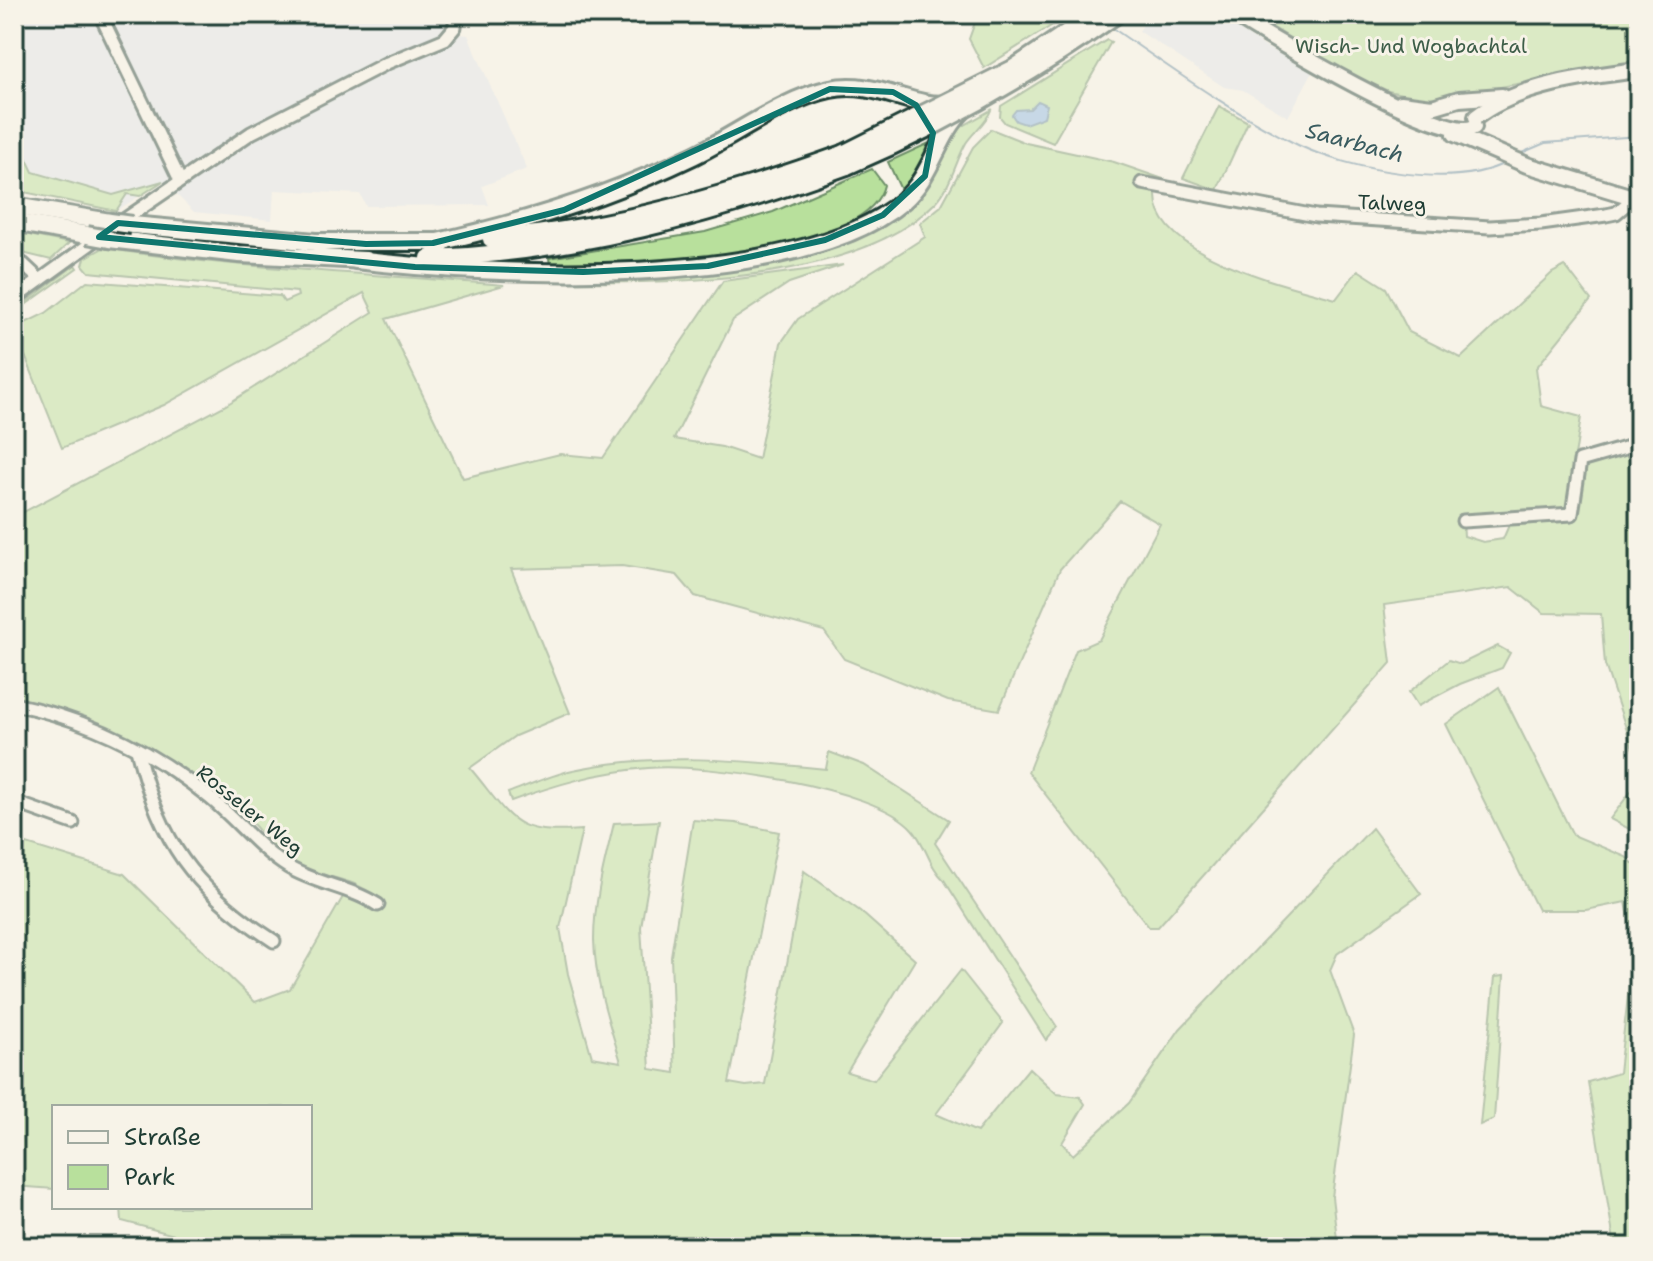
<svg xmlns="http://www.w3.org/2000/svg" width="1653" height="1261" viewBox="0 0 1653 1261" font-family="'Shantell Sans',sans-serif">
	<rect width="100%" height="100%" fill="#f7f3e8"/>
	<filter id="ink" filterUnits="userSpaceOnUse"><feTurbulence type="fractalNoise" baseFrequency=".0125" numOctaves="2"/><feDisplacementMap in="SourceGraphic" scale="16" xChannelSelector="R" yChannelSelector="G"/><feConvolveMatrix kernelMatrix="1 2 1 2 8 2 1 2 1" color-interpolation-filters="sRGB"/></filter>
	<g filter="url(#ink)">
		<g fill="#dfe5ea">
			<polygon points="14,14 278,14 283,23 303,14 448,14 449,33 468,35 527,169 482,186 489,205 366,206 360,194 274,190 272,220 194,212 163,181 116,211 14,190"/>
			<polygon points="1151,14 1215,14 1267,48 1313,71 1288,117 1243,90 1224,87 1139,31"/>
		</g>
		<g fill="#b8e09c" stroke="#6c8e68" stroke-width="2">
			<polygon points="978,14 1070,14 984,68 969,39"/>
			<polygon points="1251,14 1639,14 1639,62 1429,100 1388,91 1340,69"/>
			<polygon points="1107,40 1111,42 1053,143 1005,123 1000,117 1001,106"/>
			<polygon points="1219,106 1248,122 1217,190 1183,178"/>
			<path d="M 991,110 C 987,122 973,132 966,143 C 955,163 951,186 936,202 C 843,299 600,282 475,280 L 475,275 L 666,277 L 810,253 L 854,241 L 918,200 L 953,132 Z"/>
			<path d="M 991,129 L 1026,143 L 1114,162 L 1169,181 L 1158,183 C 1137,253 1288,285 1336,299 L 1358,270 L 1386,288 L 1409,332 L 1461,358 L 1552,273 L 1565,266 L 1591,300 L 1536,368 L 1541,406 L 1581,417 L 1567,509 L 1463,521 L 1464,536 L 1483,542 L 1503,539 L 1512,518 L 1574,518 L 1582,465 L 1639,450 L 1639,767 L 1605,665 L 1601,614 L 1544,613 L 1511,587 L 1384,605 L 1391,663 L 1158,927 L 1149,927 L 1028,772 L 1076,650 L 1099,640 L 1160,524 L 1120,501 L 1060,569 L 999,710 L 948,701 L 844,659 L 824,631 L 695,596 L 677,575 L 622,566 L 511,569 L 570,713 L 515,736 L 470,768 C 513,819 510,835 582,830 L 560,928 L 568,974 L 592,1057 L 621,1062 C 609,1023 595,982 594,940 C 594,900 605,861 614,823 L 659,821 L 641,927 L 650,1069 L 675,1073 L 671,956 L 693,820 L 736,823 L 779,832 L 729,1083 L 746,1086 L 765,1084 L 804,871 L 860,911 L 915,960 L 847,1072 L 874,1080 L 961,970 L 1003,1023 L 936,1114 L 977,1132 L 1029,1068 L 1057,1094 L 1080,1097 L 1085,1104 L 1062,1143 L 1073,1155 L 1129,1103 L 1180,1029 L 1372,828 L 1421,894 L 1337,954 L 1330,970 L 1354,1035 L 1332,1197 L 1338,1247 L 219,1247 L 122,1221 L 121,1207 L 310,1207 L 310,1107 L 54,1107 L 54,1189 L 14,1186 L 14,840 L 124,874 L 255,1002 L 290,989 L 344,895 L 373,911 L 382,899 C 371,893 361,886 349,882 C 328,875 306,873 287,860 C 269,848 261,829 245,816 C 176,762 101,715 14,699 L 14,517 L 226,405 L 373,312 L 364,293 L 164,405 L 62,448 L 18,338 L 14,340 L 14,325 L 15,328 L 46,313 L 87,281 L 280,296 L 284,302 L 298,296 L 297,292 L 89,272 L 83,265 L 85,258 L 103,248 C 236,269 370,273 504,285 L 386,319 L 463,478 L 560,454 L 603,458 L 723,281 L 843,265 L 789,283 L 733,320 L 674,439 L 722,447 L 758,459 L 781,343 L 798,319 L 925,237 L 920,223 L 941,206 L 973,147 Z"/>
			<polygon points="927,144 922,167 902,192 888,162"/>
			<polygon points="24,153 33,172 113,195 163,181 140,196 127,194 116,211 14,190 14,157"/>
			<path d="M 872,169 L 884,185 C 868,260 614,264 550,265 L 549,258 L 705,232 L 773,212 Z"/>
			<polygon points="14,232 69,243 51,260 14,251"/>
			<polygon points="75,265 77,268 24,306 21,314 14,311"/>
			<polygon points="1498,646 1510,653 1502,668 1460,684 1418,706 1409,692 1449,660 1461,664"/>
			<path d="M 1499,687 L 1573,835 L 1626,857 L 1639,869 L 1639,1247 L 1615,1247 L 1588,1082 L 1619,1073 C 1624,1018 1638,956 1626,902 L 1586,910 L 1538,910 L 1446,724 Z"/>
			<path d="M 829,752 L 864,765 L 949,820 L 935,843 L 1057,1027 L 1046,1040 L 944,880 C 928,865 926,844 912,829 C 874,786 704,763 648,768 C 599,772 557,784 511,801 L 508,793 C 529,785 551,775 573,770 C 657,752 741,760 826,769 Z"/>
			<polygon points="1639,781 1639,834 1610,819"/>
			<polygon points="1504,976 1494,1119 1480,1125 1495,977"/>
		</g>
		<polygon fill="#8cb9e4" stroke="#60879e" stroke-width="2" points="1038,101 1047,105 1044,117 1025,124 1016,121 1012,115 1016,110 1030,109"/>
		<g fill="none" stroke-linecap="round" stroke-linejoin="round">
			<g stroke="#60879e" stroke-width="2">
				<path d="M 1111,27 C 1169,67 1234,114 1298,145 C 1350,170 1455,190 1507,162"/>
				<polyline points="1519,154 1545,143 1639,136"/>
			</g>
			<g stroke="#1f3d34" stroke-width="17">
				<g id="minor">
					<polyline points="100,14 180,180"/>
					<polyline points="1142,183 1316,216 1490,227 1541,224 1606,215 1616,213 1628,203 1639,201"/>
					<polyline points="118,224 251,133 387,63 445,39 455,27 455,14"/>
					<polyline points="14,262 23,264 40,280"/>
					<polyline points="14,299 101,236"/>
					<polyline points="1639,312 1639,314"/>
					<polyline points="1463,521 1572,514 1580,461 1639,444"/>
					<path d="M 14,704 C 87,719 152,750 210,798 C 237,820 259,849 288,867 C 316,884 350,887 378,905"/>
					<path d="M 137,749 C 159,841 193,889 274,941"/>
					<polyline points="14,802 73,823"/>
				</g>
			</g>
			<g stroke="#1f3d34" stroke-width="20">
				<g id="major">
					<path d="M 1233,14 C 1266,36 1446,144 1474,127"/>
					<polyline points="1401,103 1432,107 1459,99 1502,96"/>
					<path d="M 1476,117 C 1518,85 1587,76 1639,70"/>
					<polyline points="1455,134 1527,165 1639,199"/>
				</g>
			</g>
			<g stroke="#1f3d34" stroke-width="22">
				<g id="highway">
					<polyline points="14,206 110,222"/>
					<polyline points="14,222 87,235"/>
					<polyline points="132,225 315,242 444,242"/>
					<polyline points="109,239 239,254 366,260"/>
					<path d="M 491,239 C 612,229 729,195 843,154"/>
					<path d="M 433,243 C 524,223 610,196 693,156 C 737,135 783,99 830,89 C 876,79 914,110 950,104"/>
					<path d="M 429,258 C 574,253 712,215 847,166"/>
					<path d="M 356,260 C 490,276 797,292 903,201 C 932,176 937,136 963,110"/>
				</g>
			</g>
			<use href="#minor" stroke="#f7f3e8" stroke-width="11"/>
			<use href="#major" stroke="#f7f3e8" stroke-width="14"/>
			<use href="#highway" stroke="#f7f3e8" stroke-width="16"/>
			<g stroke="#1f3d34" stroke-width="22" stroke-linecap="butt">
				<g id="highway-bridge">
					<polyline points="843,154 1013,69 1095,14"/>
					<path d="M 847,166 C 943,125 1032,74 1117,14"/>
					<polyline points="110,222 132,225"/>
					<polyline points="87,235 109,239"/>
				</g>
			</g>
			<use href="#highway-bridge" stroke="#f7f3e8" stroke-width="16"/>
		</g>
	</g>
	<path d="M0 0H1653V1261H0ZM 830,89 L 893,92 L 916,105 L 933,133 L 925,176 L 883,215 L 825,240 L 708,266 L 583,272 L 415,267 L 99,237 L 118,223 L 366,244 L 433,243 L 564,210 Z" fill="#f7f3e8" fill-opacity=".55" fill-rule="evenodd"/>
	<path fill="none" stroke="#0f766e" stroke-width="6" stroke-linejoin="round" d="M 830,89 L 893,92 L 916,105 L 933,133 L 925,176 L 883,215 L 825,240 L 708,266 L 583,272 L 415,267 L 99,237 L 118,223 L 366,244 L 433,243 L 564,210 Z"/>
	<g text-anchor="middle" stroke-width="6" stroke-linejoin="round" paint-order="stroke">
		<g font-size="20" fill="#3e5e49" stroke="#f7f3e8">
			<text x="1411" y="53">Wisch- Und Wogbachtal</text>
		</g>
		<g font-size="20" fill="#1f3d34" stroke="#f7f3e8">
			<text transform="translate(1392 203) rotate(2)" y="7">Talweg</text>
			<text transform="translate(250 810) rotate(39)" y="7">Rosseler Weg</text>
		</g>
		<g font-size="22" font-style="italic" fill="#3a5c60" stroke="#f7f3e8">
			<text transform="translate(1355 142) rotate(15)" y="8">Saarbach</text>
		</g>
	</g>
	<rect width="1653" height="1261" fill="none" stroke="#f7f3e8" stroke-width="48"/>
	<rect x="24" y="24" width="1605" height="1213" fill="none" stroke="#1f3d34" stroke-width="3" filter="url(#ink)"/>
	<rect x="52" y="1105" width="260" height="104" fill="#f7f3e8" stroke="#a1aaa0" stroke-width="2"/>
	<rect x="68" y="1131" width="40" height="12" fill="#f7f3e8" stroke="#a1aaa0" stroke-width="2"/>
	<text x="124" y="1145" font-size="24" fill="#1f3d34">Straße</text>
	<rect x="68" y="1165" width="40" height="24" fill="#b8e09c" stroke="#a1aaa0" stroke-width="2"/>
	<text x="124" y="1185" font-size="24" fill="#1f3d34">Park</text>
</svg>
